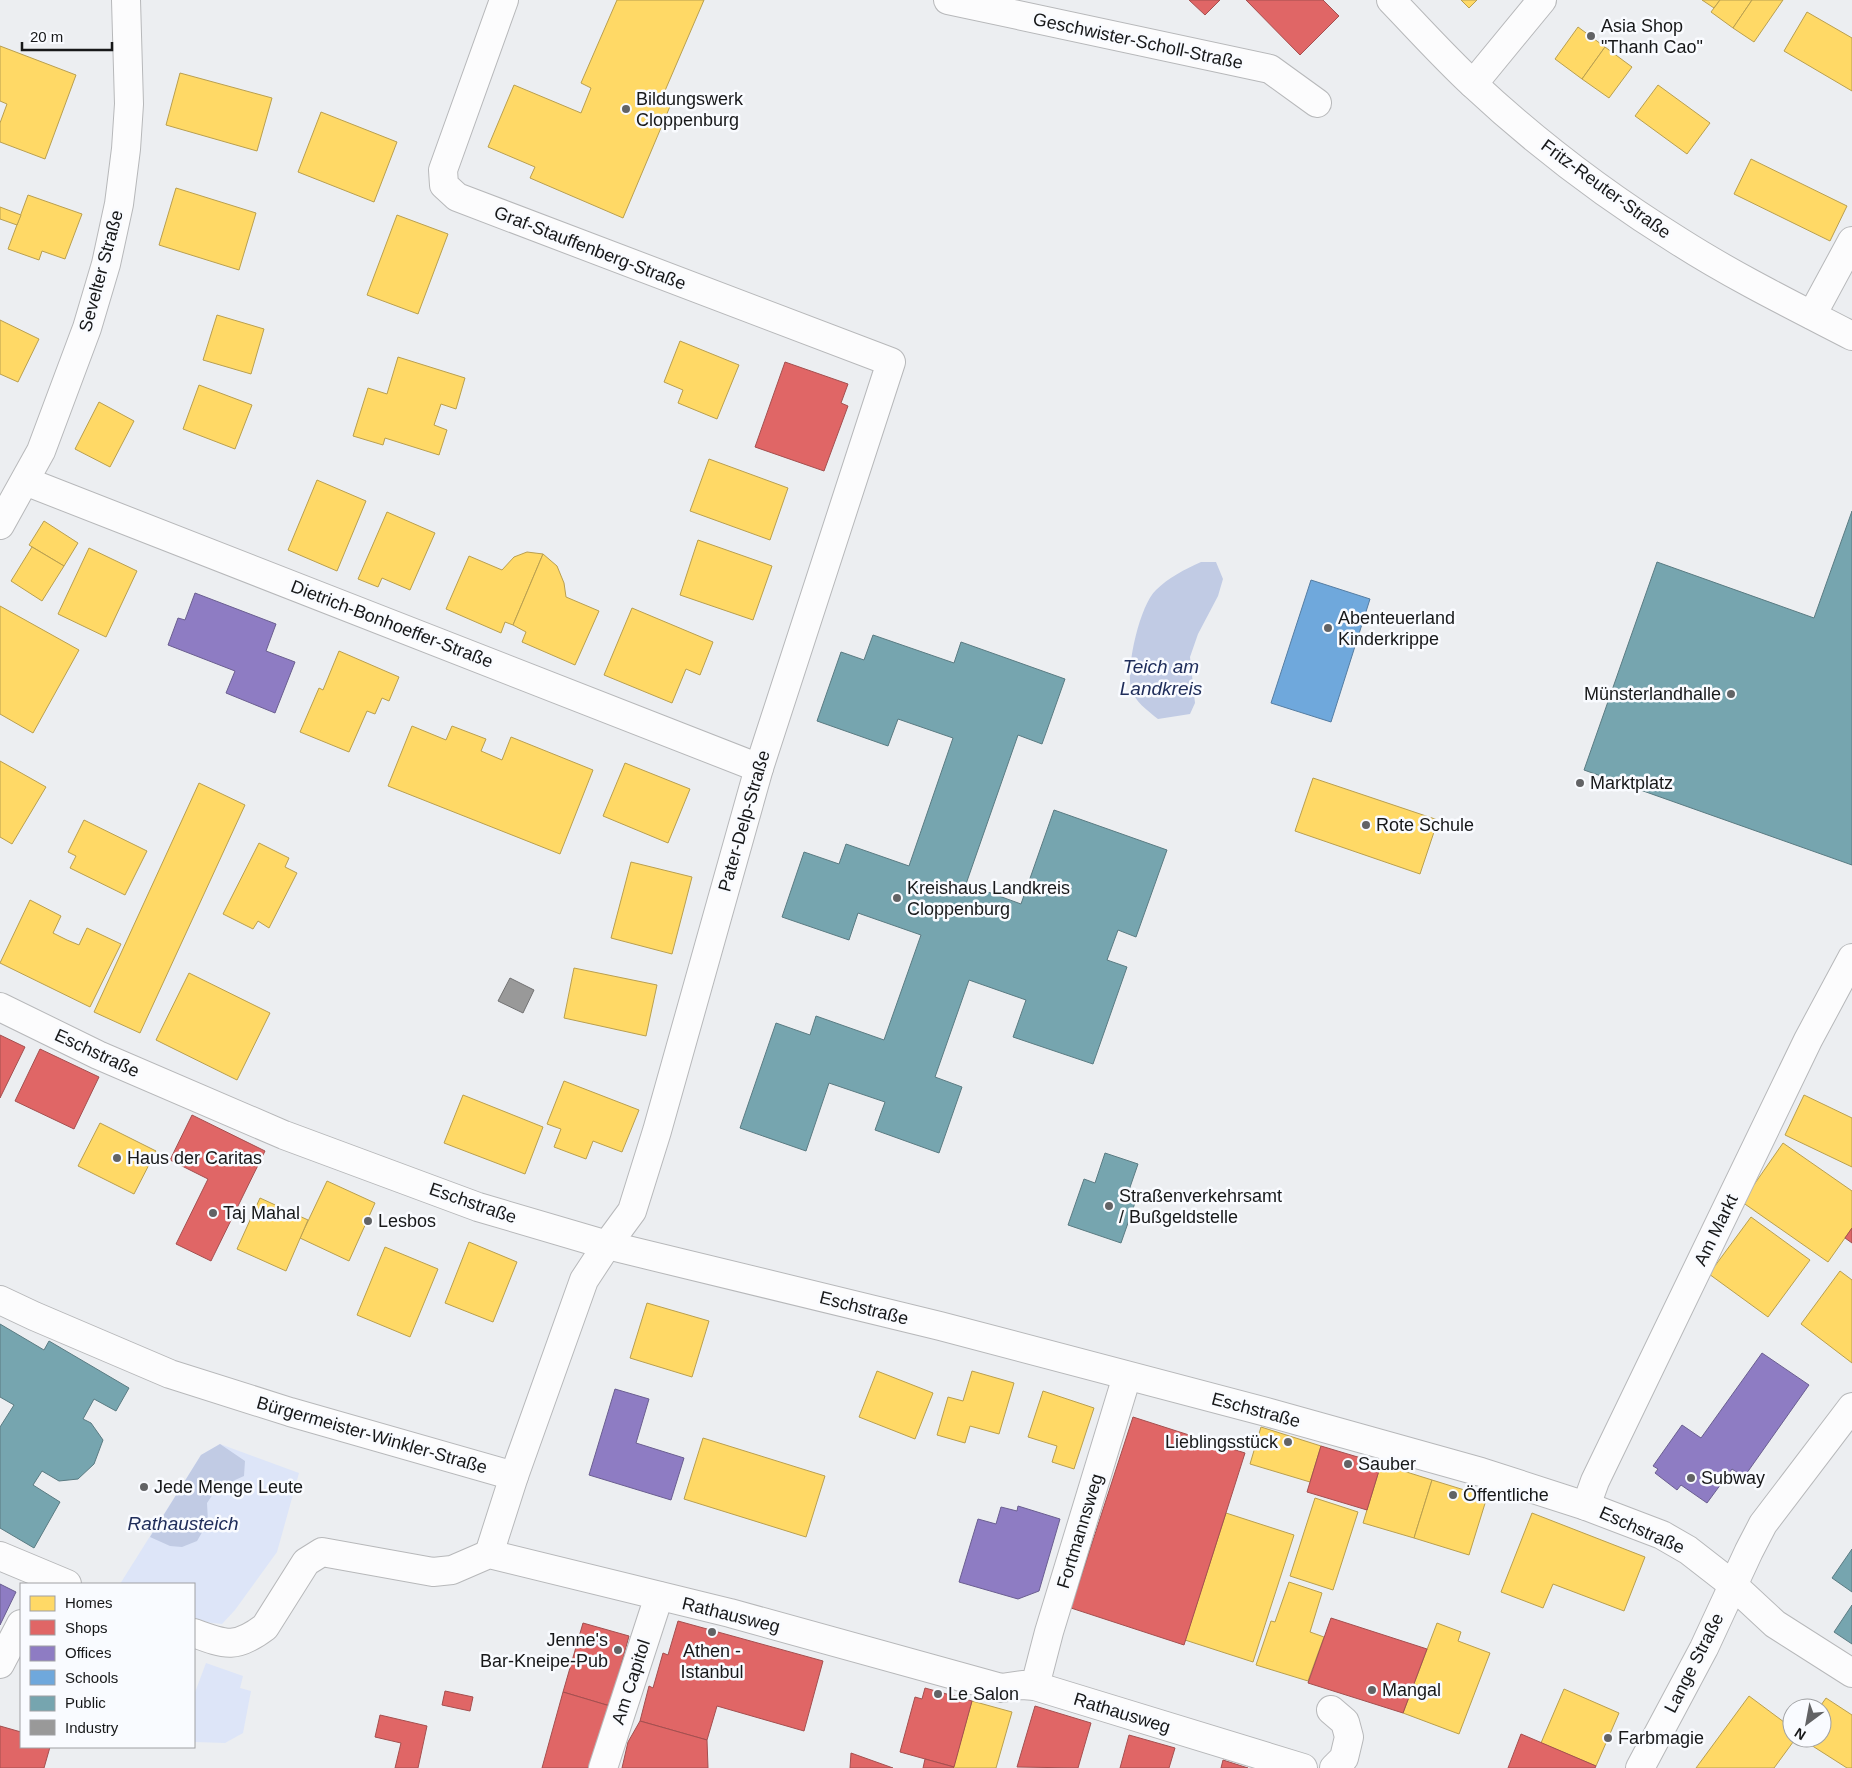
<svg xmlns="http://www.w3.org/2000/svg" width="1852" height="1768" viewBox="0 0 1852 1768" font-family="Helvetica,sans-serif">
	<rect width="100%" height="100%" fill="#eceef1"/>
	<g fill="#dde5f8">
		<polygon points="220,1444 299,1473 277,1552 235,1610 222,1624 194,1621 194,1584 120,1584 201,1455"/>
		<polygon points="206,1663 243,1676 240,1688 251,1691 243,1733 225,1743 194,1742 194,1695"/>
	</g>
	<g fill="#c1cbe4">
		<path d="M 1201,562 L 1216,562 L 1223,579 L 1218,596 L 1198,634 L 1190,657 L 1195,703 L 1190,714 L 1158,719 C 1148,711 1134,701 1131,688 C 1126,666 1140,605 1156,590 C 1168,578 1185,569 1201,562 Z"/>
		<polygon points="220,1444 245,1461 244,1476 217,1488 207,1503 208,1522 197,1541 182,1547 170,1546 150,1537 201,1455"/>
	</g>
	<g fill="#ffd966" stroke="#b99f4f">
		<polygon points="617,0 704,0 661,100 671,104 623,218 530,178 535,167 488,147 514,85 581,113 591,88 581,83"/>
		<polygon points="1461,0 1477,0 1469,8"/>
		<polygon points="1702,0 1720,0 1714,8"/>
		<polygon points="1720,0 1752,0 1733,28 1711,12"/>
		<polygon points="1752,0 1783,0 1754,42 1733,28"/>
		<polygon points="1807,12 1852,38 1852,91 1784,51"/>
		<polygon points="1578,27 1605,47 1582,79 1555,59"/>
		<polygon points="0,46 76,75 45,159 0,142 0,123 7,104 0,101"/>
		<polygon points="1605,47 1632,67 1609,98 1582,79"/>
		<polygon points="180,73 272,98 257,151 166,125"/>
		<polygon points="1658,85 1710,123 1687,154 1635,116"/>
		<polygon points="321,112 397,142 374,202 298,172"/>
		<polygon points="1751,159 1847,206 1830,241 1734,194"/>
		<polygon points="176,188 256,213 239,270 159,245"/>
		<polygon points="28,195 82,214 65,259 42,251 39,260 8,249"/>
		<polygon points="0,207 21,215 17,225 0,219"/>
		<polygon points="397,215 448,234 418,314 367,295"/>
		<polygon points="217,315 264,329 251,374 203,360"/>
		<polygon points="0,320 39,339 18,382 0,374"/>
		<polygon points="680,341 739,365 717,419 678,403 683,390 664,382"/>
		<polygon points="398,357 465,378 456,409 441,404 434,425 447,430 439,455 385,438 383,445 353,436 368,388 387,394"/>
		<polygon points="199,385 252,405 235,449 183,429"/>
		<polygon points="99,402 134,421 110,467 75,449"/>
		<polygon points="709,459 788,488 770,540 690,511"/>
		<polygon points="317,480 366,501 337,571 288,550"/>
		<polygon points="387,512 435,533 410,590 382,578 378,587 358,579"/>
		<polygon points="44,521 78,543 64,566 29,545"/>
		<polygon points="698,540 772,566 753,620 680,595"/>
		<polygon points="32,547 64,566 42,601 11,581"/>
		<polygon points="89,548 137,571 106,637 58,614"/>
		<polygon points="527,552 543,554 513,625 505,622 501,633 446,609 469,556 502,570 514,557"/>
		<polygon points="543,554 557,566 564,583 566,597 599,611 575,665 522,642 526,632 513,625"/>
		<polygon points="0,606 79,650 33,733 0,714"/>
		<polygon points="632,608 713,642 700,675 686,669 672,703 604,675"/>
		<polygon points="339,651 399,677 389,701 382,698 375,714 367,711 349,752 300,732 319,688 323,690"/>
		<polygon points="412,726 446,740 452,726 486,739 481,751 502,760 511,737 593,770 560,854 388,786"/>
		<polygon points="0,761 46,787 12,844 0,837"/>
		<polygon points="625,763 690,789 668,843 603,816"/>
		<polygon points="1313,778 1438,820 1420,874 1295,831"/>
		<polygon points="199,783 245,805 140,1033 94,1012"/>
		<polygon points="84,820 147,851 125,895 70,868 76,856 68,852"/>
		<polygon points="259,843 289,858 285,867 297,873 269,928 258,921 253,929 223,914"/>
		<polygon points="631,862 692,877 672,954 611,938"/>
		<polygon points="30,900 61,916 53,933 67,940 79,945 87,928 121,944 90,1007 0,963"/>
		<polygon points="574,968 657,985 646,1036 564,1018"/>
		<polygon points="189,973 270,1013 237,1080 156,1040"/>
		<polygon points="564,1081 639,1110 622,1152 593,1141 586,1159 554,1147 561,1129 547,1124"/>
		<polygon points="463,1095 543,1127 525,1174 444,1143"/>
		<polygon points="1804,1095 1852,1118 1852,1167 1785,1135"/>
		<polygon points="100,1123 156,1151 134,1194 78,1166"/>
		<polygon points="1783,1143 1852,1191 1852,1228 1828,1262 1742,1202"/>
		<polygon points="327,1181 375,1203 349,1261 300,1238"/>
		<polygon points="260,1198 308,1220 286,1271 237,1249"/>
		<polygon points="1751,1217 1810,1260 1768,1317 1709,1274"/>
		<polygon points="469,1242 517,1262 493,1322 445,1303"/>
		<polygon points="385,1247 438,1269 410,1337 357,1315"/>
		<polygon points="1840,1271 1852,1280 1852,1363 1801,1324"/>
		<polygon points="647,1303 709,1321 692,1377 630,1358"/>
		<polygon points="877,1371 933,1393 915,1439 859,1417"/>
		<polygon points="972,1371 1014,1383 999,1434 970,1426 965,1443 937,1435 948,1397 963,1401"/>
		<polygon points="1043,1391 1094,1408 1074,1469 1052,1462 1057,1446 1028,1437"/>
		<polygon points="1261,1427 1321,1446 1310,1482 1250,1464"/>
		<polygon points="703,1438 825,1476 806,1537 684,1499"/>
		<polygon points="1381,1464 1432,1480 1414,1538 1363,1523"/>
		<polygon points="1432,1480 1487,1497 1469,1555 1414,1538"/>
		<polygon points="1315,1498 1358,1512 1333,1590 1290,1576"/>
		<polygon points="1226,1513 1294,1535 1253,1662 1185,1640"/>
		<polygon points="1532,1513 1645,1557 1624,1611 1553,1584 1543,1608 1501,1592"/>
		<polygon points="1289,1582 1322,1593 1310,1632 1324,1637 1308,1681 1256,1665 1271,1621 1275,1622"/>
		<polygon points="1437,1623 1461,1632 1458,1641 1490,1653 1459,1734 1403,1713"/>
		<polygon points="1564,1689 1619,1713 1596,1766 1541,1743"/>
		<polygon points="1749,1696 1792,1728 1792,1738 1796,1738 1774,1768 1696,1768"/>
		<polygon points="1826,1698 1852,1715 1852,1768 1847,1768 1800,1738 1822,1738 1822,1708 1819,1708"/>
		<polygon points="972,1701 1012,1712 996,1768 953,1768"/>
	</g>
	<g fill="#e06666" stroke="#a44f4f">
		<polygon points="1189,0 1220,0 1205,15"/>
		<polygon points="1246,0 1323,0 1339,16 1300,55"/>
		<polygon points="785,362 848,384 841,403 848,406 824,471 755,447"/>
		<polygon points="0,1035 25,1047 0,1098"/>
		<polygon points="40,1049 99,1077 74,1129 15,1101"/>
		<polygon points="192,1115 265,1151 211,1261 176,1244 208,1179 170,1160"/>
		<polygon points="1852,1228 1852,1243 1845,1238"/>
		<polygon points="1133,1417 1245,1453 1184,1645 1071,1608"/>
		<polygon points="1321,1446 1381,1464 1367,1510 1307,1492"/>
		<polygon points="1331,1618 1427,1649 1403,1713 1308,1683"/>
		<polygon points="678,1621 823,1661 804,1731 717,1706 707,1740 640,1721 649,1686 653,1688 663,1653 668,1655"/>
		<polygon points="583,1623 629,1636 610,1706 563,1692"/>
		<polygon points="925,1688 972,1701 954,1767 900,1752 915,1697 922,1699"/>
		<polygon points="445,1691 473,1697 470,1711 442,1705"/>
		<polygon points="563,1692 610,1706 592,1768 542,1768"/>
		<polygon points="1035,1706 1091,1723 1078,1768 1017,1767"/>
		<polygon points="380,1715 427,1726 418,1768 395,1768 401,1743 375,1737"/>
		<polygon points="640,1721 707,1740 708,1768 622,1768 628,1742"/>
		<polygon points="0,1726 21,1732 21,1747 50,1747 44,1768 0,1768"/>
		<polygon points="1521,1734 1596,1766 1595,1768 1508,1768"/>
		<polygon points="1129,1735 1175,1748 1169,1768 1120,1768"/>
		<polygon points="851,1753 893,1768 850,1768"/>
		<polygon points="925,1759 954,1767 953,1768 923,1768"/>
		<polygon points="1223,1760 1248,1768 1221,1768"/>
	</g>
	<g fill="#8e7cc3" stroke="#6a5e90">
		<polygon points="195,593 276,624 266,651 295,662 275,713 226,693 235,671 168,645 178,618 185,620"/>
		<polygon points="1762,1353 1809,1385 1744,1477 1732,1469 1707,1503 1681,1485 1677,1490 1655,1473 1658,1469 1653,1466 1682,1425 1701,1438"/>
		<polygon points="615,1389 649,1399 636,1443 684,1458 671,1500 589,1475"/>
		<polygon points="1018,1506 1060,1519 1039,1591 1018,1599 959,1582 978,1519 996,1524 1001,1507 1017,1511"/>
		<polygon points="0,1584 16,1592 0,1625"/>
	</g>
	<polygon fill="#6fa8dc" stroke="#557da2" points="1311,580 1370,599 1331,722 1271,703"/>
	<g fill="#76a5af" stroke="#5a7b82">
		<polygon points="1852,511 1852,865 1584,770 1657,562 1814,618"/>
		<polygon points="873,635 954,663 961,642 1065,679 1042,744 1018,735 966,884 1021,904 1054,810 1167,850 1136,937 1118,930 1107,960 1127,967 1093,1064 1013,1037 1026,1000 969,980 935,1077 962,1087 939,1153 875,1130 885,1102 829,1083 806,1151 740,1128 776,1023 810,1035 816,1016 884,1040 921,935 858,913 849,940 782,917 804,852 839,864 846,844 909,866 953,738 898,719 888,746 817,721 841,652 864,660"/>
		<polygon points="1105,1153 1138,1164 1127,1196 1136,1200 1121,1243 1068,1225 1084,1179 1095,1183"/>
		<polygon points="0,1324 44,1350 49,1341 129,1388 116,1411 94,1399 83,1419 91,1423 103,1440 94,1464 78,1479 59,1481 42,1471 33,1485 60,1502 34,1548 0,1528 0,1427 14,1405 0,1397"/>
		<polygon points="1852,1549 1852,1592 1832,1578"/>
		<polygon points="1852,1605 1852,1644 1834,1632"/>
	</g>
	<polygon fill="#999" stroke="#727273" points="510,978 534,990 523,1013 498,1001"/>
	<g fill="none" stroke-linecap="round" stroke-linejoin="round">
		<g stroke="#b7b8ba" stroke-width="30">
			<g id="minor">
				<polyline points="948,0 1270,69 1317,103"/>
				<path d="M 1391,0 C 1418,28 1444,57 1473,84 C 1536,143 1606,196 1680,242 C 1735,277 1794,306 1852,336"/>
				<polyline points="1473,84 1542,0"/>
				<polyline points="1812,315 1852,241"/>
				<polyline points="25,481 759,768"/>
				<polyline points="0,525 41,451 87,328 106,264 119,204 126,149 129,104 126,0"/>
				<polyline points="0,1007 98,1055 284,1135 478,1207 607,1245 940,1326 1270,1413 1481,1472 1586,1506 1662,1535 1688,1550 1733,1585 1775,1624 1852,1673"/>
				<polyline points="0,1300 34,1316 170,1374 290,1412 514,1476"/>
				<polyline points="1586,1506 1595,1481 1808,1040 1852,958"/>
				<polyline points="489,1554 514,1476 584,1280 607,1245 632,1211 657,1131 759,768 891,362 457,197 444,185 443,170 504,0"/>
				<polyline points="0,1556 67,1584"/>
				<path d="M 194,1633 C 226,1645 236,1649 265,1627 L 306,1562 L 322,1552 L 433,1572 L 452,1570 L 489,1554 L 730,1613 L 1001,1688 L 1022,1685 L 1035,1686 L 1303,1768"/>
				<polyline points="0,1664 21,1624"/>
				<polyline points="1035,1686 1049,1632 1127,1376"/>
				<polyline points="1331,1710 1345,1722 1349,1737 1344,1758 1334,1768"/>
				<polyline points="603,1768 659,1596"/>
				<polyline points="1640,1768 1704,1648 1749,1551 1763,1524 1852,1407"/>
			</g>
		</g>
		<use href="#minor" stroke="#fcfcfd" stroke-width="28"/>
	</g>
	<g fill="#626365" stroke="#f9fbff" stroke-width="2">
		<circle cx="1591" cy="36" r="5"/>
		<circle cx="626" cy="109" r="5"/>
		<circle cx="1328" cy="628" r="5"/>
		<circle cx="1731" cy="694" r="5"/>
		<circle cx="1580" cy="783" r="5"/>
		<circle cx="1366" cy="825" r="5"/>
		<circle cx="897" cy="898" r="5"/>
		<circle cx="117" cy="1158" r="5"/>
		<circle cx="1109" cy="1206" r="5"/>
		<circle cx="213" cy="1213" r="5"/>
		<circle cx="368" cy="1221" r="5"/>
		<circle cx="1288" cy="1442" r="5"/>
		<circle cx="1348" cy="1464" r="5"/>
		<circle cx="1691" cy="1478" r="5"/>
		<circle cx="144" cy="1487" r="5"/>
		<circle cx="1453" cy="1495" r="5"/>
		<circle cx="712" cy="1632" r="5"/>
		<circle cx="618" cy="1650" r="5"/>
		<circle cx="1372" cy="1690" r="5"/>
		<circle cx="938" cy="1694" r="5"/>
		<circle cx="1608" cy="1738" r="5"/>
	</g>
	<g text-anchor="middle" stroke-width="5" stroke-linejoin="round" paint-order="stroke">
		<g font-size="18" fill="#171819" stroke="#f9fbff" text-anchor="start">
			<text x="1601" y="32">Asia Shop<tspan x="1601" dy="21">"Thanh Cao"</tspan></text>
			<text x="636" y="105">Bildungswerk<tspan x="636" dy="21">Cloppenburg</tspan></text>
			<text x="1338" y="624">Abenteuerland<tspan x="1338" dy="21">Kinderkrippe</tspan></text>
			<text x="1721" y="700" text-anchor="end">Münsterlandhalle</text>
			<text x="1590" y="789">Marktplatz</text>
			<text x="1376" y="831">Rote Schule</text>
			<text x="907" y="894">Kreishaus Landkreis<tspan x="907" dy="21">Cloppenburg</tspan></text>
			<text x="127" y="1164">Haus der Caritas</text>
			<text x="1119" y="1202">Straßenverkehrsamt<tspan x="1119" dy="21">/ Bußgeldstelle</tspan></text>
			<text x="223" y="1219">Taj Mahal</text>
			<text x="378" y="1227">Lesbos</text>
			<text x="1278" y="1448" text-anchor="end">Lieblingsstück</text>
			<text x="1358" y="1470">Sauber</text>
			<text x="1701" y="1484">Subway</text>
			<text x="154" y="1493">Jede Menge Leute</text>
			<text x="1463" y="1501">Öffentliche</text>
			<text x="608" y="1646" text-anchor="end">Jenne's<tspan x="608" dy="21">Bar-Kneipe-Pub</tspan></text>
			<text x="712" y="1657" text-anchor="middle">Athen -<tspan x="712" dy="21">Istanbul</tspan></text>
			<text x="1382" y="1696">Mangal</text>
			<text x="948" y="1700">Le Salon</text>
			<text x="1618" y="1744">Farbmagie</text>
		</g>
		<g font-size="18" fill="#171819" stroke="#f9fbff">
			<text transform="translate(1138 41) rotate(12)" y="6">Geschwister-Scholl-Straße</text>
			<text transform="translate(1606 189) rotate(36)" y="6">Fritz-Reuter-Straße</text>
			<text transform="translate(590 248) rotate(21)" y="6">Graf-Stauffenberg-Straße</text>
			<text transform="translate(101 271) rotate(-75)" y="6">Sevelter Straße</text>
			<text transform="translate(392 624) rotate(21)" y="6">Dietrich-Bonhoeffer-Straße</text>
			<text transform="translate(744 821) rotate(-74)" y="6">Pater-Delp-Straße</text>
			<text transform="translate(97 1053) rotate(25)" y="6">Eschstraße</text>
			<text transform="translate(473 1203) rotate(19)" y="6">Eschstraße</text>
			<text transform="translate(1716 1230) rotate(-64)" y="6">Am Markt</text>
			<text transform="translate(864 1308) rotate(14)" y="6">Eschstraße</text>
			<text transform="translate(1256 1410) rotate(15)" y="6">Eschstraße</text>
			<text transform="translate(372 1435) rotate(16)" y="6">Bürgermeister-Winkler-Straße</text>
			<text transform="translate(1642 1530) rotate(24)" y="6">Eschstraße</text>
			<text transform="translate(1080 1531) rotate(-73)" y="6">Fortmannsweg</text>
			<text transform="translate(731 1615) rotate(14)" y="6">Rathausweg</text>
			<text transform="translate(1694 1663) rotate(-63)" y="6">Lange Straße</text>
			<text transform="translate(631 1682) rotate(-72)" y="6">Am Capitol</text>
			<text transform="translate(1122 1713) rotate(17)" y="6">Rathausweg</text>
		</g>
		<g font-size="19" font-style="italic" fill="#202e5b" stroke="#f9fbff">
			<text x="1161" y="673">Teich am<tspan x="1161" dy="22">Landkreis</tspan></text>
			<text x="183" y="1530">Rathausteich</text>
		</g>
	</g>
	<rect x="20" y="1583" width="175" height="165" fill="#f9fbff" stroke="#9fa0a3"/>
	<rect x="30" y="1596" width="25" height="15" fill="#ffd966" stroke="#9fa0a3"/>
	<text x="65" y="1608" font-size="15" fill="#171819">Homes</text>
	<rect x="30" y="1620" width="25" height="15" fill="#e06666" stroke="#9fa0a3"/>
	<text x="65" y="1633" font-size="15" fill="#171819">Shops</text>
	<rect x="30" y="1646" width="25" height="15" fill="#8e7cc3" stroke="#9fa0a3"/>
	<text x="65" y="1658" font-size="15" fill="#171819">Offices</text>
	<rect x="30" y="1670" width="25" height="15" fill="#6fa8dc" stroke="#9fa0a3"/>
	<text x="65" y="1683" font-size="15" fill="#171819">Schools</text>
	<rect x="30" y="1696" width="25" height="15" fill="#76a5af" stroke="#9fa0a3"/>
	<text x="65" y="1708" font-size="15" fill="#171819">Public</text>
	<rect x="30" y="1720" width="25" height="15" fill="#999999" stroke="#9fa0a3"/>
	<text x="65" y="1733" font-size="15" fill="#171819">Industry</text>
	<g transform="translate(1807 1723) rotate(212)"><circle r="24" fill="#f9fbff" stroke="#9fa0a3"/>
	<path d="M0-4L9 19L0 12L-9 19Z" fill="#626365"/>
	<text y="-8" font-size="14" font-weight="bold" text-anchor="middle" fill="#171819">N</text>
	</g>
	<path d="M22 42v8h90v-8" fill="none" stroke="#171819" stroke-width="2.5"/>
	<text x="30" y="42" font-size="15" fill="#171819" stroke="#f9fbff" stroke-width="4" paint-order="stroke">20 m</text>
</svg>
